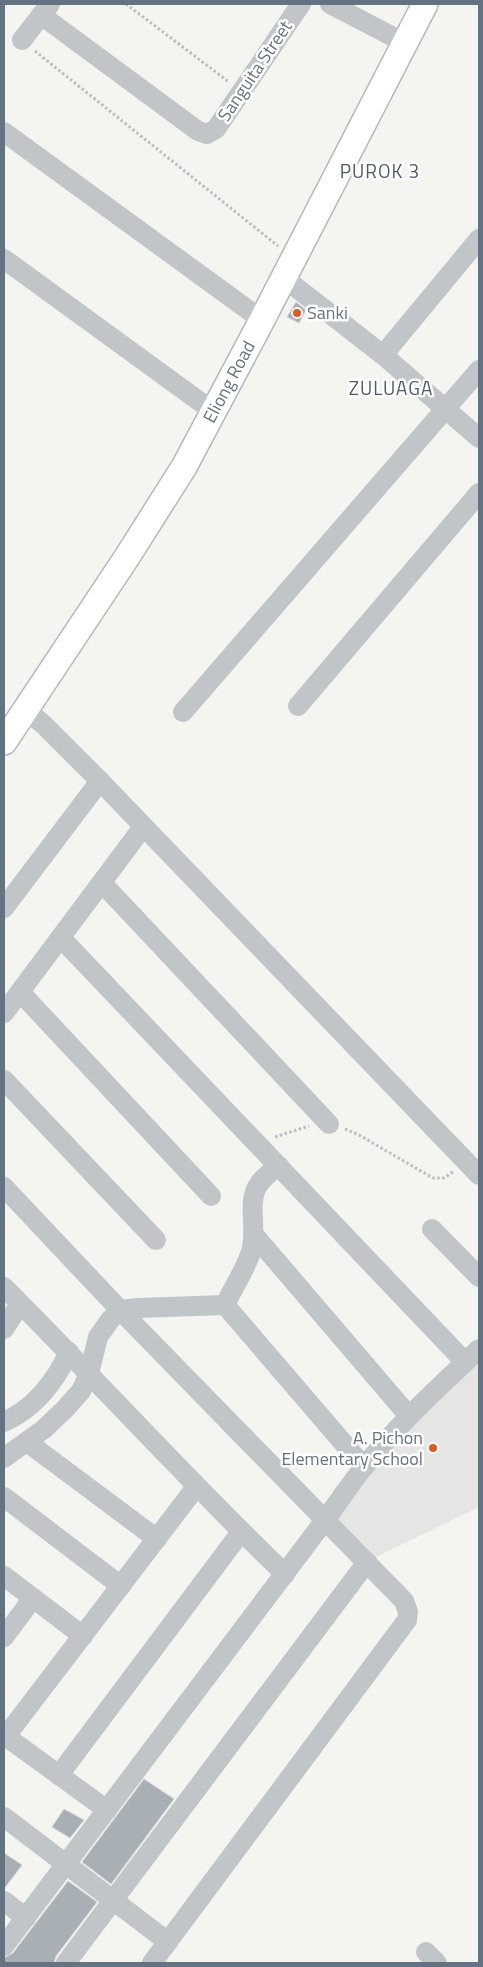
<svg xmlns="http://www.w3.org/2000/svg" width="483" height="1967" viewBox="0 0 483 1967" font-family="'Titillium Web',sans-serif">
	<rect width="100%" height="100%" fill="#f4f4f0"/>
	<polygon fill="#e5e6e4" points="479,1356 479,1507 374,1558 335,1519 369,1471"/>
	<g fill="#a8afb5" stroke="#d5d5d3">
		<polygon points="296,302 306,310 299,323 287,317"/>
		<polygon points="144,1779 174,1799 111,1884 82,1862"/>
		<polygon points="64,1809 84,1820 70,1838 52,1827"/>
		<polygon points="4,1853 22,1865 4,1889"/>
		<polygon points="68,1881 97,1902 56,1956 54,1963 4,1963 4,1958 13,1953"/>
	</g>
	<g fill="none" stroke-linecap="round" stroke-linejoin="round">
		<g stroke="#b5b8bc" stroke-width="28">
			<g id="major">
				<path id="s1" d="M 4,742 L 127,557 L 184,467 L 262,320 L 425,4"/>
			</g>
		</g>
		<g stroke="#bbbdbf" stroke-width="3" stroke-dasharray="2.5 2.5" stroke-linecap="butt">
			<polyline points="126,4 229,82"/>
			<polyline points="35,51 278,246"/>
			<polyline points="345,1129 359,1135 433,1178 444,1178 454,1171"/>
			<polyline points="275,1137 309,1126"/>
		</g>
		<g stroke="#c2c5c8" stroke-width="20">
			<polyline points="330,4 405,43"/>
			<polyline points="41,15 198,131 207,134 216,129 301,4"/>
			<polyline points="22,40 50,4"/>
			<polyline points="4,132 262,320"/>
			<polyline points="4,259 214,412"/>
			<polyline points="284,278 383,355 479,438"/>
			<polyline points="383,355 479,239"/>
			<polyline points="298,706 479,493"/>
			<polyline points="26,710 44,725 100,781 479,1175"/>
			<polyline points="183,712 479,370"/>
			<polyline points="102,883 329,1124"/>
			<polyline points="4,908 100,781"/>
			<polyline points="61,938 465,1362"/>
			<polyline points="20,992 211,1196"/>
			<polyline points="4,1013 143,827"/>
			<polyline points="4,1080 156,1240"/>
			<path d="M 4,1187 L 120,1310 L 325,1520 C 338,1503 350,1484 364,1467 C 398,1424 439,1387 479,1349"/>
			<polyline points="432,1229 479,1277"/>
			<polyline points="255,1236 409,1416"/>
			<path d="M 4,1287 C 99,1382 188,1481 285,1574"/>
			<polyline points="225,1305 364,1467"/>
			<polyline points="4,1329 20,1304"/>
			<path d="M 4,1422 C 35,1408 55,1382 69,1352"/>
			<polyline points="27,1442 157,1539"/>
			<path d="M 4,1458 L 44,1429 L 65,1409 L 81,1391 L 89,1374 L 98,1337 L 110,1320 L 120,1310 L 138,1308 L 225,1305 C 233,1288 245,1270 251,1252 C 258,1230 246,1201 259,1184 C 264,1176 272,1171 279,1166"/>
			<polyline points="4,1497 121,1586"/>
			<polyline points="4,1576 83,1636"/>
			<polyline points="4,1637 33,1598"/>
			<polyline points="4,1735 107,1810"/>
			<polyline points="6,1736 196,1487"/>
			<polyline points="59,1775 241,1532"/>
			<polyline points="4,1817 168,1942"/>
			<polyline points="4,1901 26,1918"/>
			<polyline points="4,1946 325,1520 404,1601 408,1612 407,1620 152,1963"/>
			<polyline points="426,1952 437,1963"/>
			<polyline points="66,1963 367,1562"/>
		</g>
		<use href="#major" stroke="#fff" stroke-width="25"/>
	</g>
	<g fill="#df5825" stroke="#fff" stroke-width="2">
		<circle cx="297" cy="313" r="5"/>
		<circle cx="433" cy="1448" r="5"/>
	</g>
	<g text-anchor="middle" stroke-width="5" stroke-linejoin="round" paint-order="stroke">
		<g font-size="18" fill="#647381" stroke="#fff">
			<text transform="translate(255 71) rotate(-56)" y="6">Sanguita Street</text>
			<text dy="6" stroke="none"><textPath href="#s1" startOffset="425">Eliong Road</textPath></text>
		</g>
		<g font-size="18" fill="#647381" stroke="#fff" text-anchor="start">
			<text x="307" y="319">Sanki</text>
			<text x="423" y="1444" text-anchor="end">A. Pichon<tspan x="423" dy="21">Elementary School</tspan></text>
		</g>
		<g font-size="19" letter-spacing="1" fill="#515c66" stroke="#fff">
			<text x="380" y="178">PUROK 3</text>
			<text x="391" y="395">ZULUAGA</text>
		</g>
	</g>
	<rect width="483" height="1967" fill="none" stroke="#647381" stroke-width="10"/>
</svg>
